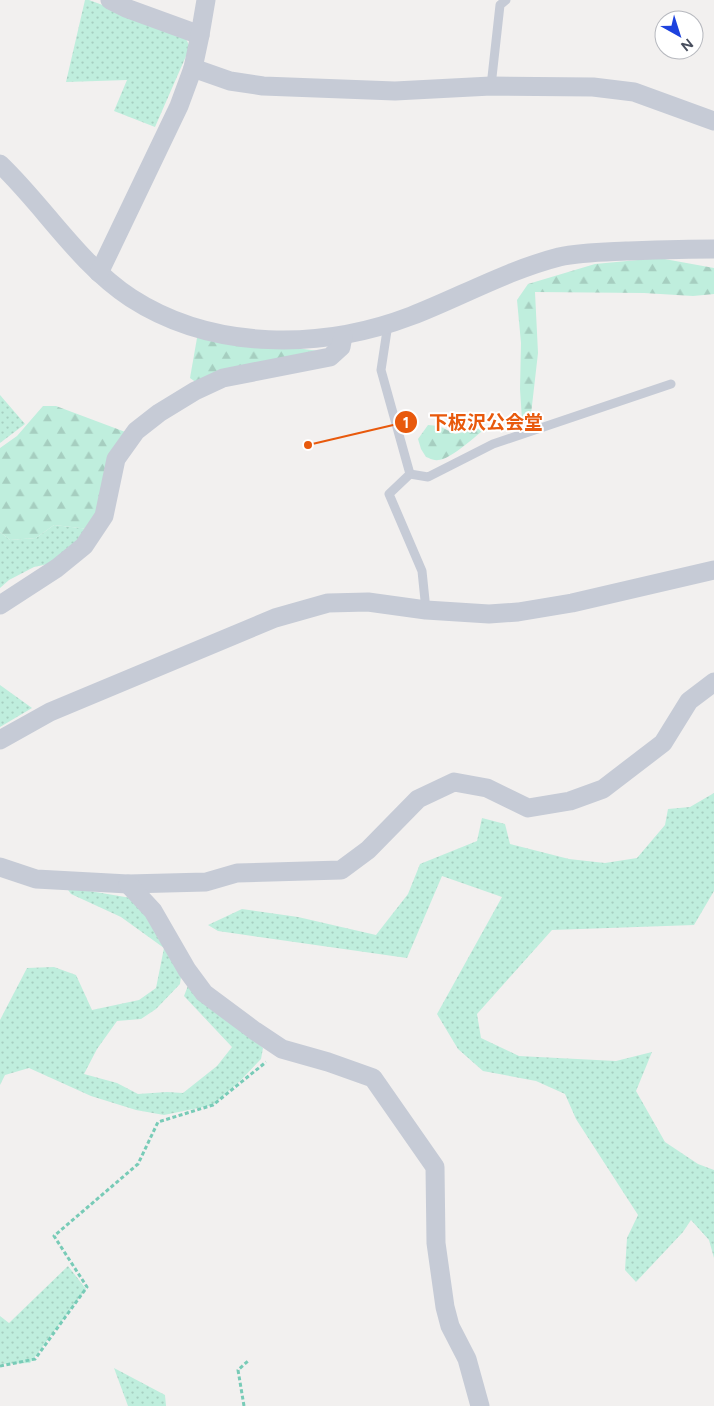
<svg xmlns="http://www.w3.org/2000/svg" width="714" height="1406" viewBox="0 0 714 1406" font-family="Figtree,'Noto Sans JP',sans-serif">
	<defs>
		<pattern id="grass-dots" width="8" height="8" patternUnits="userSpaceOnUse" patternTransform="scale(1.25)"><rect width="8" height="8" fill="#bfeedd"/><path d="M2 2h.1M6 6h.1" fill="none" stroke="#a6cec0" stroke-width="1.8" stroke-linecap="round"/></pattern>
		<pattern id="forest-firs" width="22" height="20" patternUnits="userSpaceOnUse" patternTransform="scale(1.25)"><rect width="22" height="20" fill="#bfeedd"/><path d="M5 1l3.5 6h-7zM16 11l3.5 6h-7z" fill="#a6cec0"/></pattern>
	</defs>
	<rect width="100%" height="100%" fill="#f2f0ef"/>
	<g fill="url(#grass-dots)">
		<polygon points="85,0 89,0 184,35 190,47 155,127 114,111 127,80 66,82"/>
		<polygon points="0,395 25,424 0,443"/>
		<polygon points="54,525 89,529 53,563 34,567 9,580 0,588 0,532 10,540 36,538"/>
		<polygon points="0,685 32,708 0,727"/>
		<polygon points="714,793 714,891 694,925 552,930 477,1014 481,1038 519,1056 616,1061 652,1052 636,1091 665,1142 698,1164 714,1170 714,1258 709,1240 691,1220 683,1232 636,1282 625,1270 627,1238 638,1215 576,1119 565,1094 536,1081 483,1071 458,1049 437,1014 502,897 442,876 407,958 218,931 208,925 242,909 298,917 376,935 408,894 420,864 477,841 482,818 505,824 510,844 569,859 605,863 637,858 665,825 668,809 690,807"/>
		<polygon points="66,887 131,898 183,962 180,984 156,1009 141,1019 117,1021 97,1049 84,1074 117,1083 138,1094 167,1092 183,1093 217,1066 232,1047 184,996 189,983 263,1048 261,1059 240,1081 213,1105 164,1115 136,1110 91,1096 29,1068 5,1075 0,1085 0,1020 27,968 54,967 76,975 92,1010 139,1000 156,988 164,948 121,917 71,894"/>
		<polygon points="68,1266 86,1289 30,1363 0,1364 0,1316 9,1323"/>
		<polygon points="114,1368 165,1395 166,1406 128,1406"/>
	</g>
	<g fill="url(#forest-firs)">
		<polygon points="659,258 714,268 714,294 693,296 644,293 535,292 538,353 530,423 522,420 520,389 521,343 517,300 528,284 595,264"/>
		<polygon points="212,337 319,351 197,383 190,378 197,338"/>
		<polygon points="43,406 56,406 128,433 99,511 89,529 54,525 36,538 10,540 0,532 0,448 17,436"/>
		<path d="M 428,425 L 439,426 L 455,434 L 487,427 C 477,435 450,460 438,460 C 434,461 429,458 426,457 L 421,449 L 418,439 Z"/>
	</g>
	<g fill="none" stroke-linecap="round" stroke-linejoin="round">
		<g stroke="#78cbb7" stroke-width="3" stroke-dasharray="4 2.5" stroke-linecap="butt">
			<polyline points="0,1366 35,1359 87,1287 54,1236 138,1164 158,1122 213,1105 266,1062"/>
			<polyline points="244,1406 238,1370 248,1361"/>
		</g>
		<g stroke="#c6cbd6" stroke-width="9">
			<polyline points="491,86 500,5 506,0"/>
			<polyline points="388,324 381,370 410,474 389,494 422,571 426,610"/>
			<polyline points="410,474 428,477 493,444 671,384"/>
		</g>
		<g stroke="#c6cbd6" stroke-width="19">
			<polyline points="110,0 126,8 200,35"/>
			<polyline points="193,68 230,81 263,86 395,91 491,86 593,87 634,92 714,121"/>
			<path d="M 0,164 C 45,207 78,263 131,298 C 213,351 322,350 411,316 C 460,297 508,270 559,257 C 581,252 604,252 626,251 C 656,250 685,249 714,249"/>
			<polyline points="99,273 179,106 193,68 200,35 206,0"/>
			<polyline points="0,605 57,568 84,546 104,516 116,459 136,431 159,413 195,391 223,378 330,357 341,347 343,336"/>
			<polyline points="0,740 50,712 275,618 328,603 368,602 426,610 489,614 518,612 572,603 714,570"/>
			<polyline points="0,867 36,879 128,884 206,882 237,873 341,870 368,850 418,799 454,782 487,788 528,808 570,801 603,789 663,743 689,701 714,682"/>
			<polyline points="128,884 153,911 187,970 204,993 255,1031 282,1049 328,1062 373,1078 435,1167 436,1243 445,1307 450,1326 467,1359 480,1406"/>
		</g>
	</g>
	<path fill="none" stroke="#e8590c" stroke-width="2" d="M308 445L406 422"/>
	<g fill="#e8590c" stroke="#fff" stroke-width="2">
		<circle cx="308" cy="445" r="5"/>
		<circle cx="406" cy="422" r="12"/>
	</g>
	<g font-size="15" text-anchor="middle" font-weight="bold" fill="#fff">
		<text x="406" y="428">1</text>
	</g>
	<g font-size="19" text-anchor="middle" font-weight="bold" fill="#e8590c" stroke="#fff" stroke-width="4" stroke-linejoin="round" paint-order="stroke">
		<text x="486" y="429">下板沢公会堂</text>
	</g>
	<g transform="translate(679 35) rotate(141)"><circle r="24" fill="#ffffff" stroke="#b6b8be"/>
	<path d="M0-4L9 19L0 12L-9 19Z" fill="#1d42de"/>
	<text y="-8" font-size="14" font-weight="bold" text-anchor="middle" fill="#484e5d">N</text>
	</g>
</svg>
